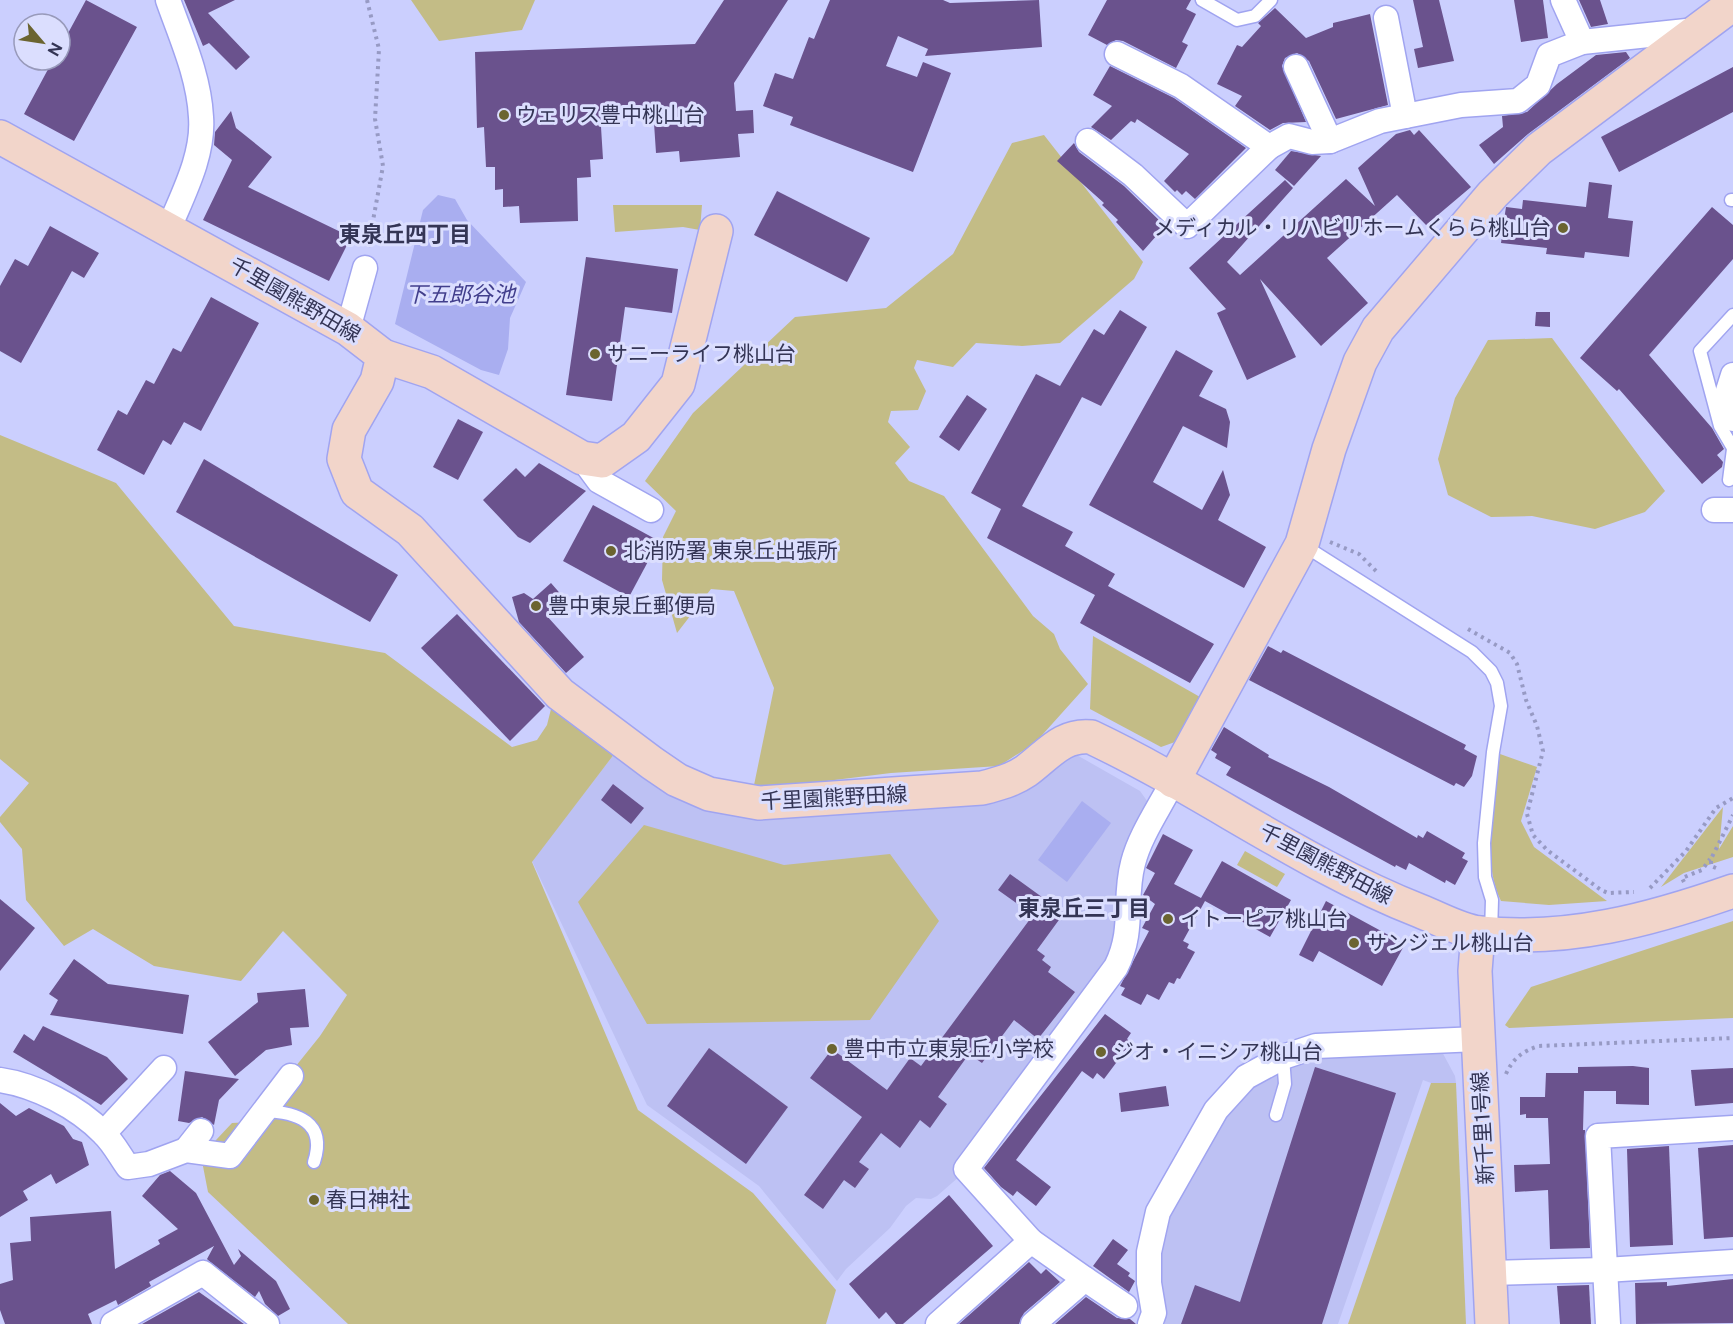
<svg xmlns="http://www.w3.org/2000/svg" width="1733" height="1324" viewBox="0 0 1733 1324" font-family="'Public Sans','Noto Sans JP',sans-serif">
	<rect width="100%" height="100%" fill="#cbcffe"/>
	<g fill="#bdc1f3">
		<polygon points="615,753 703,808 744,817 756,818 1058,763 1075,754 1140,791 1150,805 1118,930 1105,965 954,1168 960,1176 937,1196 931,1199 916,1198 906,1206 890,1228 846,1269 837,1281 759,1186 647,1105 532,861"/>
		<polygon points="1440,1048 1455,1076 1456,1083 1431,1083 1423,1080 1338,1324 1165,1324 1159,1298 1156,1264 1167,1215 1210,1135 1258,1079 1317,1055"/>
	</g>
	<g fill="#c3bc86">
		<polygon points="411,0 535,0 522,30 439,41"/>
		<polygon points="1044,135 1143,262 1134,279 1060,343 1022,346 976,343 953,367 917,360 914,368 926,391 918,410 891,411 888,422 910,447 895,463 909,481 944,496 1033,616 1054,634 1060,649 1088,684 1035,743 999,766 891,773 753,790 774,688 734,591 711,589 677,633 662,580 663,537 676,511 645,481 693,413 795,317 886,308 953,254 1012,143"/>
		<polygon points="613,205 702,205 700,230 683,227 615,232"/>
		<polygon points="1552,338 1665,491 1645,512 1595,529 1532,516 1491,517 1448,495 1438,459 1455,398 1488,340"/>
		<polygon points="0,435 116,483 234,626 385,653 512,747 537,740 547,725 552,705 615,753 532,862 638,1110 753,1193 836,1290 826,1324 348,1324 208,1192 201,1156 232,1123 251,1122 320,1036 347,995 283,931 241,981 154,966 93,929 64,946 26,900 22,849 0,822 0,817 29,783 0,759"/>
		<polygon points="1093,636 1200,697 1175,742 1161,747 1090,709"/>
		<path d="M 1500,754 L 1537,767 L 1521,821 L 1534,847 L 1607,901 L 1549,905 L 1501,901 C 1480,857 1495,801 1500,754 Z"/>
		<polygon points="1723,807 1719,849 1733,826 1733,857 1684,873 1661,887"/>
		<polygon points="644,825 784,865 890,854 939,921 870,1020 647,1024 578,902"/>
		<polygon points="1245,851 1285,874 1277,887 1237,865"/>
		<polygon points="1733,921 1733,1018 1509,1028 1505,1025 1531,987"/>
		<polygon points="1431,1083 1456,1083 1466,1324 1348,1324"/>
	</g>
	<g fill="#a9aef0">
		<polygon points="438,195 455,199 467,220 526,282 510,318 508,349 499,375 481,370 395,324 423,210"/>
		<polygon points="1082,801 1111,823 1067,882 1038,860"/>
	</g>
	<g fill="#6a528d">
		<polygon points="86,0 137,27 74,141 24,114 53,60 60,60 60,48"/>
		<polygon points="184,0 235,0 208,13 250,57 236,70 209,43 203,46"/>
		<polygon points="724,0 788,0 734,83 736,111 753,110 754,133 738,134 740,157 680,162 679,151 656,153 653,108 600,111 603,159 590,160 591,177 577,178 578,221 520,223 519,206 503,207 503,189 495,190 495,167 486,167 484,127 477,128 475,52 695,44"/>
		<polygon points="830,0 943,0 950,3 1039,0 1042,47 925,56 928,49 898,36 886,66 917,77 923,62 951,73 913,172 790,125 793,117 763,106 775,73 793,79 809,37 814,39"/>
		<polygon points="1107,0 1191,0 1186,9 1196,14 1182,42 1188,45 1176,68 1123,41 1116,40 1107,45 1088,35"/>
		<polygon points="1413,0 1439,0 1454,61 1418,68 1414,49 1423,47"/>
		<polygon points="1514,0 1543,0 1548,38 1521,42"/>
		<polygon points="1579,0 1600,0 1608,24 1591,27"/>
		<polygon points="1275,8 1306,38 1333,27 1333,23 1370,14 1388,105 1336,119 1309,61 1297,53 1285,58 1282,66 1306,122 1283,123 1270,130 1235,106 1242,96 1217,84 1237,45 1242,47 1261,26 1258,23"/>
		<polygon points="1626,52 1630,58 1528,134 1494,164 1479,145 1503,127 1502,116 1527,112 1557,84 1596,55"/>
		<polygon points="1110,66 1174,98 1246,148 1195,199 1186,191 1182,195 1177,190 1175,192 1164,181 1189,154 1137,119 1135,123 1131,121 1111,140 1091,127 1112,106 1093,95"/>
		<polygon points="1733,67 1733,112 1619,172 1601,137"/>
		<polygon points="231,111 236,128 272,157 248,187 351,237 329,281 203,220 232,160 214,145 215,132"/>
		<polygon points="1410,130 1414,135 1419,130 1471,187 1426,225 1397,195 1327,258 1368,303 1321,346 1260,279 1296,357 1247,380 1217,313 1226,309 1189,268 1285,180 1293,188 1227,262 1240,275 1346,179 1375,206 1358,168 1396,134"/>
		<polygon points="1074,143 1079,152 1124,186 1165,226 1143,251 1116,222 1118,220 1102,205 1104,203 1057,161"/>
		<polygon points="1291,151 1321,156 1294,186 1275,170"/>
		<polygon points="1589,182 1612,185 1608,218 1633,221 1629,257 1585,252 1584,258 1546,254 1547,248 1501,243 1502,236 1493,235 1495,221 1504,220 1506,207 1522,209 1523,200 1586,207"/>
		<polygon points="777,191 870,238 847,282 754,235"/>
		<polygon points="1712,207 1733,225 1733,259 1649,355 1712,428 1724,449 1717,455 1723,462 1722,467 1702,484 1619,389 1617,391 1580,358"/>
		<polygon points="50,226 99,253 84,278 72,271 21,363 0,351 0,286 15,259 28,266"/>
		<polygon points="586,257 678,269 672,313 625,307 612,401 566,395"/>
		<polygon points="211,297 259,323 201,431 184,422 171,445 163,440 144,475 97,450 118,410 127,415 146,380 154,384 173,348 181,352"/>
		<polygon points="1120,310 1147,327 1101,406 1082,397 1022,506 1073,532 1065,546 1115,574 1108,586 1214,644 1190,683 1080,623 1095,595 987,538 1001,509 971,493 1036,374 1060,386 1094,329 1104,335"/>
		<polygon points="1536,312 1550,312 1550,327 1535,326"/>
		<polygon points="1176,350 1213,371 1199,396 1226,409 1230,422 1227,448 1183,426 1153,482 1202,510 1223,470 1230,495 1218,520 1266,547 1244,588 1089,505"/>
		<polygon points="967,395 987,409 959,451 939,437"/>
		<polygon points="458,419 483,432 458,480 433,467"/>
		<polygon points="204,459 398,575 370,622 176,512"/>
		<polygon points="539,463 586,491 530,543 518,537 483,500 516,468 525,477"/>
		<polygon points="593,505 659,541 629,597 563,561"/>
		<polygon points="551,583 564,598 546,615 584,657 566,673 519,622 512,597 524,593 533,599"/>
		<polygon points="457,614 545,706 510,741 421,648"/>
		<polygon points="1268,646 1281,653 1283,650 1466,745 1464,749 1477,756 1472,776 1464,787 1456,783 1454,786 1249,680"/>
		<polygon points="1224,727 1269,755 1268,757 1329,787 1417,838 1418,835 1423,838 1427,831 1465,853 1462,858 1468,861 1455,885 1446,880 1445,883 1409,863 1406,870 1396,865 1395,867 1226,775 1231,767 1215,758 1217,754 1211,750"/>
		<polygon points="613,784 644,808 631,824 601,800"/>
		<polygon points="1163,834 1193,850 1174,884 1201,898 1222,861 1291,900 1270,937 1205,901 1183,941 1189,944 1187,948 1195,952 1180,979 1177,978 1174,984 1169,982 1159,1000 1147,994 1141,1005 1121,995 1125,988 1120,986 1149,931 1142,928 1155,904 1143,895 1155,873 1146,868"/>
		<polygon points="1010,874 1064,913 1037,950 1045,956 1042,960 1051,967 1048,972 1075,992 1038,1039 1014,1020 982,1063 969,1054 938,1097 947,1104 930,1128 920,1120 900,1148 881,1133 859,1162 869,1169 855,1188 844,1180 823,1209 804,1195 862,1117 810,1078 832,1049 887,1090 910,1058 921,1066 1033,915 998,890"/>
		<polygon points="0,899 35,928 0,971"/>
		<polygon points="1326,901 1405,944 1382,986 1319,951 1313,962 1299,955"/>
		<polygon points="74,959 108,984 189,995 183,1034 50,1015 58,1000 49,994"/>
		<polygon points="305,989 309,1027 290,1028 292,1045 266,1050 235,1076 208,1042 258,1002 257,993"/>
		<polygon points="1105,1014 1131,1033 1127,1039 1131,1043 1104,1079 1097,1073 1093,1079 1082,1071 1016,1160 1051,1187 1036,1206 1017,1191 1013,1196 1001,1187 984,1168"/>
		<polygon points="43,1026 107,1057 128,1079 101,1105 13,1052 24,1034 34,1041"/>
		<polygon points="709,1048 788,1107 746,1164 667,1106"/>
		<polygon points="1633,1066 1649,1068 1649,1105 1616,1104 1616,1091 1584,1091 1583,1130 1585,1130 1590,1248 1550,1249 1548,1190 1515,1192 1514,1165 1550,1164 1548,1118 1526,1118 1526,1114 1520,1115 1520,1097 1545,1097 1546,1073 1578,1073 1578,1067"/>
		<polygon points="1315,1067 1396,1093 1322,1324 1181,1324 1195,1285 1240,1302"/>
		<polygon points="1733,1068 1733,1103 1695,1106 1691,1070"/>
		<polygon points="185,1071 239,1079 219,1100 214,1125 202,1117 189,1123 178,1121"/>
		<polygon points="1166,1086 1169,1106 1121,1112 1119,1093"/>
		<polygon points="0,1103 16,1116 29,1108 64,1126 73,1139 82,1142 89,1165 56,1184 51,1174 23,1191 28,1200 0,1217"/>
		<polygon points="1733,1145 1733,1237 1704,1239 1698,1148"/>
		<polygon points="1669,1146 1673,1245 1630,1247 1627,1149"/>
		<polygon points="170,1171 196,1193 234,1265 241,1256 238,1249 276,1281 290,1309 278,1316 265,1304 259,1291 255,1297 209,1261 207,1259 214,1246 149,1282 151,1286 118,1305 116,1300 88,1314 92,1324 5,1324 0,1310 0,1284 13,1280 10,1243 31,1241 30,1217 111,1211 115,1269 160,1244 158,1240 178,1229 142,1196 160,1175"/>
		<polygon points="949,1195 993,1246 903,1324 896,1324 886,1312 879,1319 849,1284"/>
		<polygon points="1113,1239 1128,1250 1117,1264 1130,1273 1128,1276 1135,1281 1129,1292 1093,1266"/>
		<polygon points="1029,1262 1041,1274 1046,1269 1060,1282 1024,1313 1019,1324 959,1324"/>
		<polygon points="1733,1279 1733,1323 1636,1324 1635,1283 1667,1282 1667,1286"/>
		<polygon points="1589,1285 1591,1324 1560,1324 1557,1286"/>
		<polygon points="199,1292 244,1324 142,1324"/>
		<polygon points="1086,1297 1117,1318 1130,1319 1136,1324 1055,1324"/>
	</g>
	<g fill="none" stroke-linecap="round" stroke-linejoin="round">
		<g stroke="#a0a4f0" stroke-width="15">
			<g id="lane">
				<polyline points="1202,0 1237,20 1255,16 1271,0"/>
				<polyline points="1731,200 1733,200"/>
				<polyline points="1733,315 1700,351 1720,426 1733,448"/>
				<polyline points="1729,480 1733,449"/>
				<polyline points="1303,545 1472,652 1491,671 1497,683 1501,706 1493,752 1484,843 1485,877 1492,900 1491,933"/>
				<path d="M 264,1111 C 297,1112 327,1122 314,1162"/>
				<polyline points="1276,1115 1285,1084 1283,1057"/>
			</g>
		</g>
		<g stroke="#a0a4f0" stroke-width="27">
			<g id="street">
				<path d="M 168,0 C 181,37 199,76 201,117 C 204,155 183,194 169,228"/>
				<polyline points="1563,0 1582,42"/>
				<polyline points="1386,18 1405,116"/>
				<polyline points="1117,54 1181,86 1269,147 1289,136 1312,142 1330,141 1380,121 1461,105 1518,101 1538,85 1549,55 1582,42 1696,30"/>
				<polyline points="1296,67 1330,141"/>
				<polyline points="1088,141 1133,175 1187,226 1269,147"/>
				<polyline points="348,329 365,268"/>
				<polyline points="1733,375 1727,394 1733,419"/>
				<polyline points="582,458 599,481 651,510"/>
				<polyline points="1714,510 1733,510"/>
				<path d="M 0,1080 C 35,1085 78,1107 103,1133 C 113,1142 120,1156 128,1167 L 149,1164 L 186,1150 L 230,1156 L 291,1076"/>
				<polyline points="104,1133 164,1068"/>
				<polyline points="186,1150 201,1131"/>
				<polyline points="1490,1273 1605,1270 1733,1262"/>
				<polyline points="1085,1279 1125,1306"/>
				<polyline points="113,1324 203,1273 267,1324"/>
				<polyline points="938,1324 1031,1241"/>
				<path d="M 1033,1324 L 1085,1279 L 1031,1241 L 966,1169 L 1116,967 C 1135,929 1123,900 1133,863 C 1140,835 1160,807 1173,781"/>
				<polyline points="1150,1324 1154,1313 1149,1283 1149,1252 1158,1212 1216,1110 1246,1077 1283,1057 1316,1046 1478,1039"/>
				<polyline points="1608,1324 1598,1136 1733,1128"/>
			</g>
		</g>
		<g stroke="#a0a4f0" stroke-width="36">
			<g id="secondary">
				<path d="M 0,137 L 348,329 L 383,356 L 377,381 L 349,430 L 344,459 L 357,492 L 410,530 L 560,694 L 652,763 L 677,780 L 709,794 L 759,803 L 982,788 C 998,784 1013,780 1026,771 C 1048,755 1062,734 1091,737 C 1203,790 1305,866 1420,911 C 1438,918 1461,931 1480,933 C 1568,942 1650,920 1733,891"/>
				<polyline points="383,356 432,372 582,458 602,461 636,437 678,384 716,231"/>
				<polyline points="1173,781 1302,544 1329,449 1360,362 1378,329 1493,194 1539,149 1733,4"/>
				<polyline points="1478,933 1475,971 1492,1324"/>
			</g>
		</g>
		<g stroke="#979ac4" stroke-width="4" stroke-dasharray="3 4.5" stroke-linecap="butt">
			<polyline points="367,0 379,49 375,119 383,166 368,248"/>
			<polyline points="1330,542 1359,554 1376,571"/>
			<polyline points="1468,629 1510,653 1517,664 1526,700 1537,726 1543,751 1527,814 1533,835 1547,850 1601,890 1608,893 1634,892"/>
			<polyline points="1716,868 1711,866 1711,859 1733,815"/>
			<polyline points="1684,882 1682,878 1702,870 1710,859"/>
			<polyline points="1650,888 1686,851 1716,808 1733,798"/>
			<path d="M 1506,1074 C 1513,1058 1523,1051 1539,1046 L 1733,1038"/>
		</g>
		<use href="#lane" stroke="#fff" stroke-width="12"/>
		<use href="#street" stroke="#fff" stroke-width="24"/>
		<use href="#secondary" stroke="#f2d5ca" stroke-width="33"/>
	</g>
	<g fill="#6b6430" stroke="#dbdefe" stroke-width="2">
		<circle cx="504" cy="115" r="6"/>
		<circle cx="1563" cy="228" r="6"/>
		<circle cx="595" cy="354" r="6"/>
		<circle cx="611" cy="551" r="6"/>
		<circle cx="536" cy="606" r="6"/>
		<circle cx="1168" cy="919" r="6"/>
		<circle cx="1354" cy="943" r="6"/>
		<circle cx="832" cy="1049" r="6"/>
		<circle cx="1101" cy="1052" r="6"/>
		<circle cx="314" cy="1200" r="6"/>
	</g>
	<g text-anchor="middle" stroke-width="6" stroke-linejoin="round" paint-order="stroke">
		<g font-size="21" fill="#343555" stroke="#dbdefe" text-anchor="start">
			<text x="516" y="122">ウェリス豊中桃山台</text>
			<text x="1551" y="235" text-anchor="end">メディカル・リハビリホームくらら桃山台</text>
			<text x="607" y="361">サニーライフ桃山台</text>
			<text x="623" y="558">北消防署 東泉丘出張所</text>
			<text x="548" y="613">豊中東泉丘郵便局</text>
			<text x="1180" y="926">イトーピア桃山台</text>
			<text x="1366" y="950">サンジェル桃山台</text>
			<text x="844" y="1056">豊中市立東泉丘小学校</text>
			<text x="1113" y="1059">ジオ・イニシア桃山台</text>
			<text x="326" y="1207">春日神社</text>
		</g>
		<g font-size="21" fill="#343555" stroke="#dbdefe">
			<text transform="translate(295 300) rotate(30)" y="7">千里園熊野田線</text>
			<text transform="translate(834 798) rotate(-3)" y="7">千里園熊野田線</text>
			<text transform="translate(1326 864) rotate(28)" y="7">千里園熊野田線</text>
			<text transform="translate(1483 1128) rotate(-93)" y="7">新千里1号線</text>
		</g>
		<g font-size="22" font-weight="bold" fill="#343555" stroke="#dbdefe">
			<text x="405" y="242">東泉丘四丁目</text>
			<text x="1084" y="916">東泉丘三丁目</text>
		</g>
		<g font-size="22" font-style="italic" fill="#413e8c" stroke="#dbdefe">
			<text x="460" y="302">下五郎谷池</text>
		</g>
	</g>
	<g transform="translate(42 42) rotate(119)"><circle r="28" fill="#dbdefe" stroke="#989aba" stroke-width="1.5"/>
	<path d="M0-4.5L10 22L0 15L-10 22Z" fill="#6b6430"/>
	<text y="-9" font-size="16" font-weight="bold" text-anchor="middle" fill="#343555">N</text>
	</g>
</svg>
